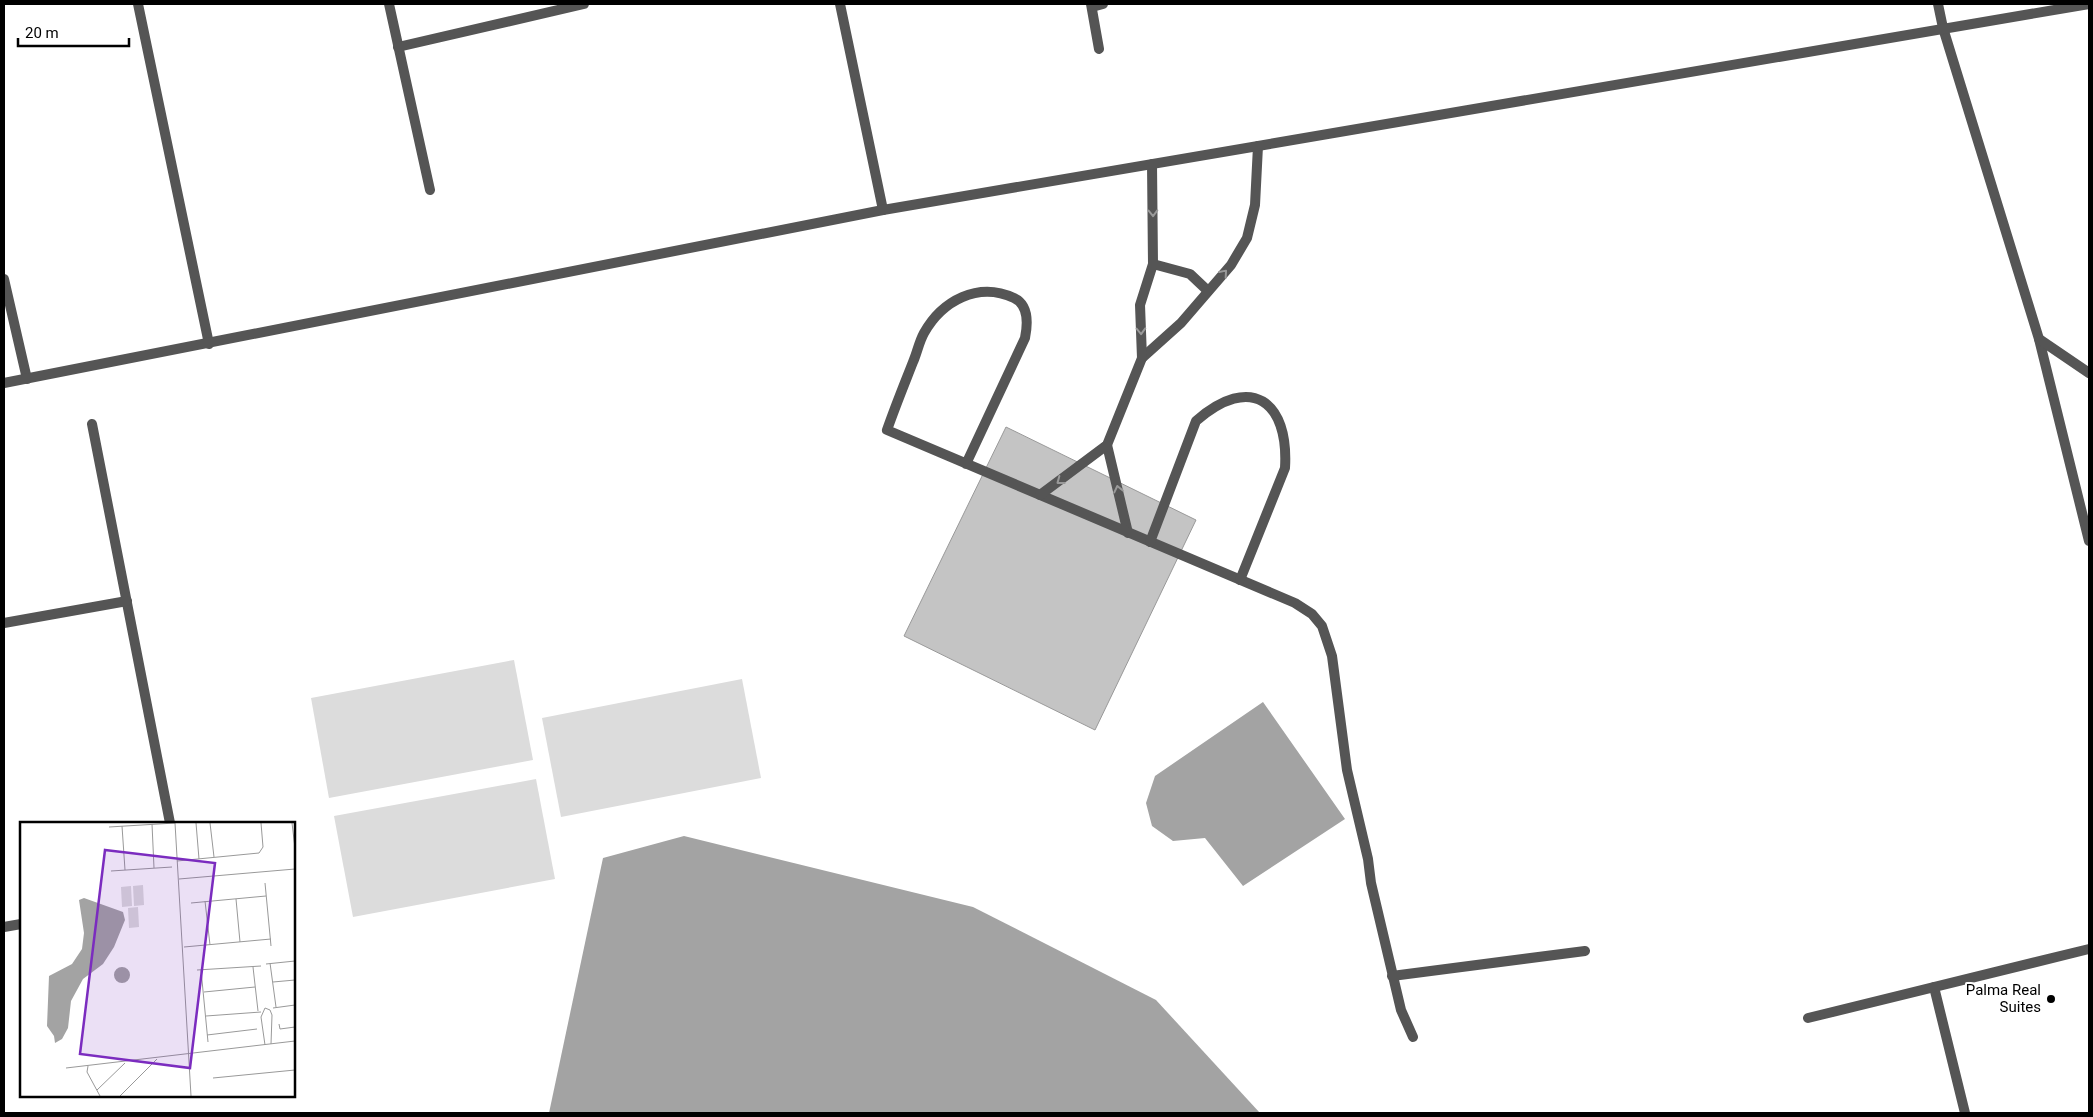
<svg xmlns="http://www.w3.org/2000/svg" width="2093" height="1117" viewBox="0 0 2093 1117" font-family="Roboto,sans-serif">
	<rect width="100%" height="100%" fill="#fff"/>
	<g fill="#dcdcdc">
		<polygon points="514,660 533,760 329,798 311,698"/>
		<polygon points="742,679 761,778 561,817 542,718"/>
		<polygon points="536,779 555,879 353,917 334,816"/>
	</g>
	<g fill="#a3a3a3">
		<polygon points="1263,702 1345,819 1243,886 1205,838 1173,841 1152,826 1146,803 1155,776"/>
		<polygon points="684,836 973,907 1156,1000 1260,1113 549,1113 603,858"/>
	</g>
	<polygon fill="#c4c4c4" stroke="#999" points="1006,427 1196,520 1095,730 904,636"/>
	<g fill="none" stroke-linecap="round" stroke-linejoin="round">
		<g stroke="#555" stroke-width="10">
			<polyline points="1153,264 1190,274 1208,291"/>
			<polyline points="1142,358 1181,323 1231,265 1247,238 1255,205 1258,146"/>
			<polyline points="1107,445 1128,533"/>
			<path d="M 966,464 L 1025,338 C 1028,323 1029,305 1014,298 C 978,281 942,301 924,333 C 919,342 917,353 913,362 C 904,385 895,407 887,430 L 1295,603 L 1312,614 L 1322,626 L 1332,656 L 1347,770 L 1368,859 L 1371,883 L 1401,1010 L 1413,1037"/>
			<polyline points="1040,495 1107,445 1142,358 1140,305 1153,264 1152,164"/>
			<path d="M 1150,542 L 1196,421 C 1251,373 1289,401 1285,468 L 1240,580"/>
			<polyline points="1392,976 1585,951"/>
			<polyline points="1934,987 1965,1113"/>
			<polyline points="1808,1018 2089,949"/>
		</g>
		<g stroke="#555" stroke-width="10">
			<polyline points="138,4 209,344"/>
			<polyline points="389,4 430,190"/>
			<polyline points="840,4 883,210"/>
			<polyline points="1091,4 1099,49"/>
			<polyline points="1938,4 1943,28 2039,339 2089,541"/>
			<polyline points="1092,7 1103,4"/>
			<polyline points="398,47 584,4"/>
			<polyline points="4,279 27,379"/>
			<polyline points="2039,339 2089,373"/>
			<polyline points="4,383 883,210 2089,4"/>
			<polyline points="92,424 170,823"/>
			<polyline points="4,623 127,601"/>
			<polyline points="4,927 21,924"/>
		</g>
	</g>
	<defs><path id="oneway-chevron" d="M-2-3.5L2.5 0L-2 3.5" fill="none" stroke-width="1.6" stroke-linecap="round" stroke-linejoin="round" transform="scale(1.25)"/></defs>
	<g stroke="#999">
		<use href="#oneway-chevron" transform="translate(1153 213) rotate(89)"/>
		<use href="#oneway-chevron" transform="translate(1224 273) rotate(-49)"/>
		<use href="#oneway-chevron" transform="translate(1141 331) rotate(88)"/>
		<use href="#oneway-chevron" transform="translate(1060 481) rotate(143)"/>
		<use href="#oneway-chevron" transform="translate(1118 489) rotate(-103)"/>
	</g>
	<circle fill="#000" stroke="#fff" stroke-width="2" cx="2051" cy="999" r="5"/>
	<g text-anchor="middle" stroke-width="4" stroke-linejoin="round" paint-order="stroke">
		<g font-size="15" fill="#000" stroke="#fff" text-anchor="end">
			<text x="2041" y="995">Palma Real<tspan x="2041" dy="17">Suites</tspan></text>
		</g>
	</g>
	<g transform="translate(20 822)">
		<rect width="275" height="275" fill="#fff"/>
		<path d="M 123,63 L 124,83 L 114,84 L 113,64 ZM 111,64 L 112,84 L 102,85 L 101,65 ZM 118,85 L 119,105 L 109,106 L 108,86 Z" fill="#dcdcdc"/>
		<path d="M 64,76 L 103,90 L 105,98 L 94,125 L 83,142 L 63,157 L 51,179 L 48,206 L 42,217 L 35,221 L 34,214 L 27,204 L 29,154 L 52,142 L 62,127 L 64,111 L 59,78 ZM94 153a8 8 0 1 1 16 0a8 8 0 1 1-16 0Z" fill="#a3a3a3"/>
		<path fill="none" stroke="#999" stroke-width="1" d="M 155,1 L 171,274M 176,1 L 179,37M 190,1 L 194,35M 272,1 L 275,26M 132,2 L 134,46M 102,4 L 105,48M 89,5 L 155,1M 157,39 L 239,31 L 243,25 L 241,1M 91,49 L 152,45M 159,57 L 275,47M 245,61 L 251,124M 216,77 L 220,120M 185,79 L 190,123M 171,81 L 246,74M 164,125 L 251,117M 250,141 L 256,185M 246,142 L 275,139M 233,145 L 238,189M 177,148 L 241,144M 181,148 L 188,220M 253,160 L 275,158M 184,170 L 235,165M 253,186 L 275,183M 186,194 L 241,190M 259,202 L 260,207 L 275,205M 187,213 L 237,207M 245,223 L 241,195 L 245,186 L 250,188 L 252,193 L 251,222M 68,244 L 67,250 L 80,274M 46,246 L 275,219M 193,256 L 275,248M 77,268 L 105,241M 100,274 L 137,237"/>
		<path fill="#7b2cbf" fill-opacity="0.15" stroke="#7b2cbf" stroke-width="2.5" d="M 85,28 L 195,41 L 170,246 L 60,232 Z"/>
		<rect width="275" height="275" fill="none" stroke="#000" stroke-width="2.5"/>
	</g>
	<rect width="2093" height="1117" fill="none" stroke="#000000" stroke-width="10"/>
	<path d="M18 38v8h111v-8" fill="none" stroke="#000000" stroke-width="2.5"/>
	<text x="25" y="38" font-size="15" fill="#000000" stroke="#ffffff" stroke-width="4" paint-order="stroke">20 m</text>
</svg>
